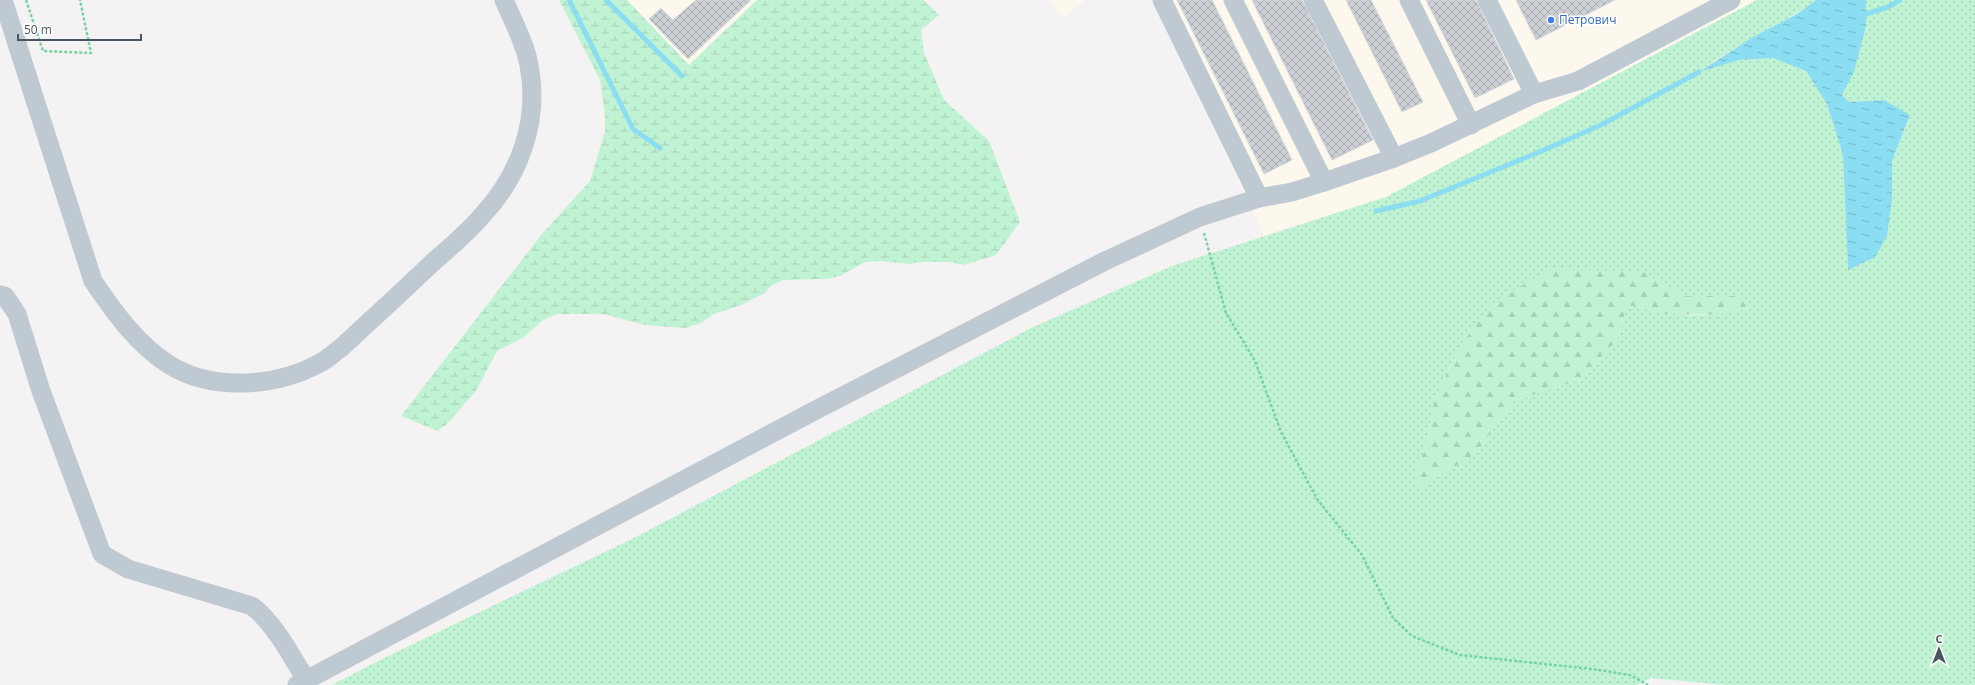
<svg xmlns="http://www.w3.org/2000/svg" width="1975" height="685" viewBox="0 0 1975 685" font-family="'Open Sans',sans-serif">
	<defs>
		<pattern id="grass-dots" width="8" height="8" patternUnits="userSpaceOnUse"><rect width="8" height="8" fill="#c0f3d3"/><path d="M2 2h.1M6 6h.1" fill="none" stroke="#a6d2b8" stroke-width="1.8" stroke-linecap="round"/></pattern>
		<pattern id="forest-firs" width="22" height="20" patternUnits="userSpaceOnUse"><rect width="22" height="20" fill="#c0f3d3"/><path d="M5 1l3.5 6h-7zM16 11l3.5 6h-7z" fill="#a6d2b8"/></pattern>
		<pattern id="wetland-marsh" width="20" height="14" patternUnits="userSpaceOnUse"><rect width="20" height="14" fill="#c0f3d3"/><path d="M1 5h8M5 5V1M11 12h8M15 12V8" fill="none" stroke="#a6d2b8"/></pattern>
		<pattern id="water-ripples" width="26" height="14" patternUnits="userSpaceOnUse"><rect width="26" height="14" fill="#8bddf1"/><path d="M2 4q2-2 4 0t4 0M15 11q2-2 4 0t4 0" fill="none" stroke="#74b6c7"/></pattern>
		<pattern id="building-cross-hatch" width="8" height="8" patternUnits="userSpaceOnUse"><rect width="8" height="8" fill="#cccfd4"/><path d="M0 0l8 8M0 8l8-8" fill="none" stroke="#a8abaf"/></pattern>
	</defs>
	<rect width="100%" height="100%" fill="#f4f2f2"/>
	<g fill="#fdf8ed">
		<polygon points="627,0 757,0 689,65"/>
		<polygon points="1051,0 1085,0 1063,19"/>
		<polygon points="1152,0 1757,0 1386,197 1264,235"/>
	</g>
	<path fill="url(#grass-dots)" fill-rule="evenodd" d="M 1757,0 L 1816,0 C 1779,27 1737,44 1700,71 L 1739,60 L 1773,58 L 1806,71 L 1827,104 L 1843,155 L 1848,269 L 1892,198 L 1892,161 L 1910,116 L 1884,100 L 1849,102 L 1842,95 L 1866,26 L 1866,0 L 1975,0 L 1975,685 L 1726,685 L 1651,678 L 1636,685 L 332,685 L 378,661 L 634,538 L 1033,327 L 1172,266 L 1386,197 ZM 1641,271 L 1685,296 L 1743,296 L 1749,307 C 1710,322 1666,314 1627,305 L 1618,339 L 1579,380 L 1514,401 L 1476,453 L 1413,475 L 1425,450 L 1434,401 L 1459,347 L 1493,303 Z"/>
	<polygon fill="url(#forest-firs)" points="1550,269 1641,271 1685,296 1743,296 1749,307 1720,315 1668,314 1627,305 1618,339 1579,380 1514,401 1476,453 1419,489 1413,475 1425,450 1434,401 1459,347 1493,303"/>
	<polygon fill="url(#wetland-marsh)" points="559,0 627,0 689,65 757,0 923,0 939,15 921,30 924,53 944,100 989,141 1020,222 996,255 964,265 951,262 922,262 908,264 880,261 865,262 840,276 826,279 783,280 771,286 765,293 741,305 714,314 701,323 685,328 645,325 603,314 557,314 543,320 523,338 497,351 476,391 448,423 438,431 401,416 542,234 590,181 605,132 605,115 600,80"/>
	<polygon fill="url(#water-ripples)" points="1816,0 1866,0 1866,26 1854,72 1842,95 1849,102 1884,100 1910,115 1892,161 1892,198 1887,236 1875,257 1848,270 1843,155 1827,104 1806,71 1773,58 1739,60 1699,72 1753,37 1797,14"/>
	<g fill="none" stroke-linecap="round" stroke-linejoin="round">
		<g stroke="#8bddf1" stroke-width="5">
			<polyline points="569,0 633,129 660,148"/>
			<polyline points="606,0 682,76"/>
			<polyline points="1866,14 1888,7 1900,0"/>
			<polyline points="1376,211 1420,201 1537,153 1601,125 1699,72"/>
		</g>
	</g>
	<g fill="url(#building-cross-hatch)" stroke="#d6d8de">
		<polygon points="696,0 751,0 688,59 649,19 661,8 673,20"/>
		<polygon points="1177,0 1212,0 1292,160 1264,174"/>
		<polygon points="1252,0 1302,0 1373,140 1332,160"/>
		<polygon points="1346,0 1371,0 1423,102 1402,112"/>
		<polygon points="1426,0 1476,0 1514,79 1475,98"/>
		<polygon points="1516,0 1615,0 1536,40"/>
	</g>
	<g fill="none" stroke-linecap="round" stroke-linejoin="round">
		<g stroke="#75d3a4" stroke-width="2.5" stroke-dasharray="3 2" stroke-linecap="butt">
			<polyline points="26,0 43,51 91,53 80,0"/>
			<polyline points="1204,233 1226,313 1255,361 1281,432 1317,499 1362,555 1393,618 1412,636 1460,655 1592,669 1630,675 1648,685"/>
		</g>
		<g stroke="#bfc9d2" stroke-width="19">
			<path d="M 3,0 L 93,281 C 114,312 137,344 168,364 C 212,392 276,387 320,363 C 328,359 335,352 342,347 C 372,319 402,292 431,264 C 448,249 465,235 480,218 C 519,177 540,122 529,65 C 525,43 513,21 504,0"/>
			<polyline points="1162,0 1259,198"/>
			<polyline points="1233,0 1324,182"/>
			<polyline points="1313,0 1394,158"/>
			<polyline points="1409,0 1471,125"/>
			<polyline points="1487,0 1534,94"/>
			<path d="M 0,295 L 5,296 L 17,314 L 41,391 L 102,554 L 128,569 L 252,606 C 275,624 291,655 306,680"/>
			<polyline points="297,685 814,411 1105,261 1200,217 1259,198 1292,192 1324,182 1394,158 1431,143 1534,94 1578,81 1731,0"/>
		</g>
	</g>
	<circle fill="#3f7fe0" stroke="#fff" stroke-width="1.5" cx="1551" cy="20" r="4"/>
	<g text-anchor="middle" stroke-width="3" stroke-linejoin="round" paint-order="stroke">
		<g font-size="12" fill="#366cbe" stroke="#fff" text-anchor="start">
			<text x="1559" y="24">Петрович</text>
		</g>
	</g>
	<g transform="translate(1939 649)" stroke="#ffffff" stroke-width="3" paint-order="stroke">
	<path d="M0-3L7 15L0 10L-7 15Z" fill="#485661"/>
	<text y="-6" font-size="11" font-weight="bold" text-anchor="middle" fill="#485661">С</text>
	</g>
	<path d="M18 34v6h123v-6" fill="none" stroke="#485661" stroke-width="2"/>
	<text x="24" y="34" font-size="12" fill="#485661" stroke="#ffffff" stroke-width="3" paint-order="stroke">50 m</text>
</svg>
